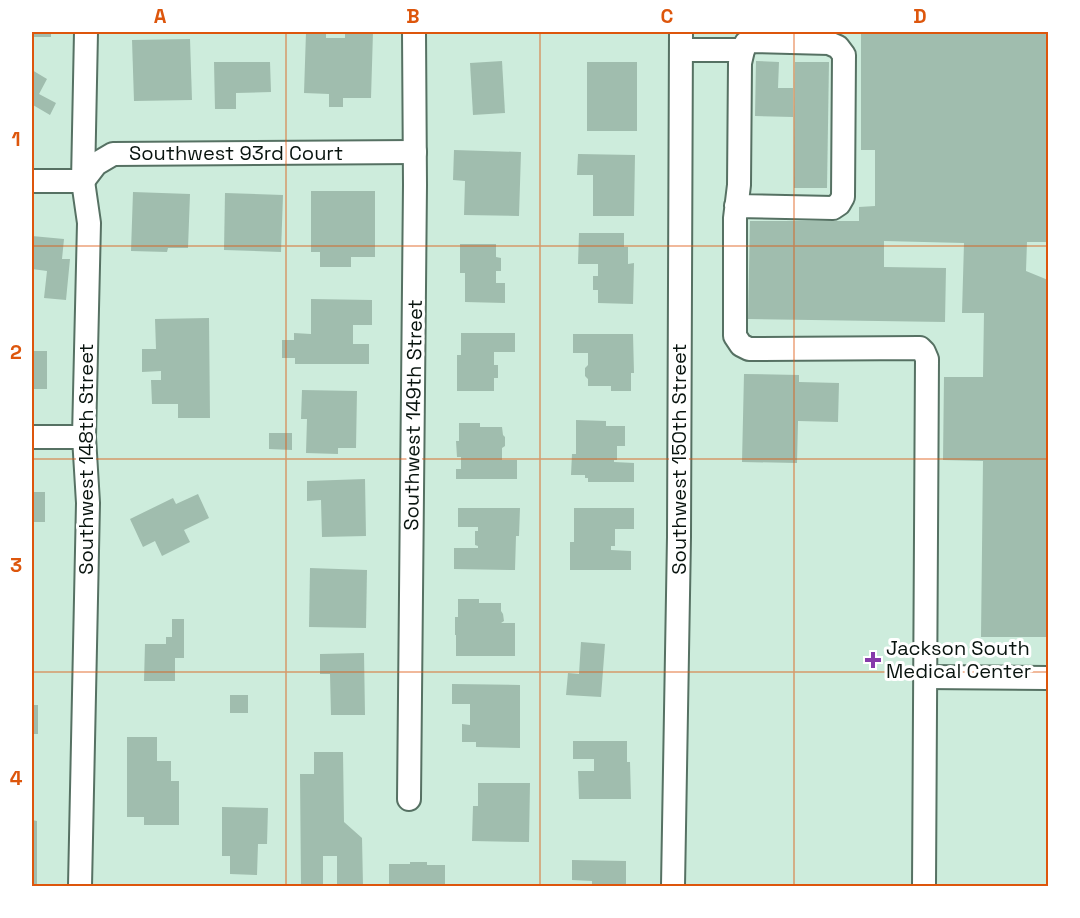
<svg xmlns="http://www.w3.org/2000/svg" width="1080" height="918" viewBox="0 0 1080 918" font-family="'Space Grotesk',sans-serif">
	<rect width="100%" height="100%" fill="#cdecdc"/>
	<g fill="#a0bdae">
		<rect x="32" y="32" width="19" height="5"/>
		<polygon points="306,32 326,32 326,38 345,38 345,32 373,32 371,98 343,98 343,107 329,107 329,94 304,93"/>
		<polygon points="861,32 1048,32 1048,242 1027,242 1026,271 1048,280 1048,637 981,637 983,461 943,460 944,377 983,377 984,313 962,313 964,243 884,241 884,267 946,268 945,322 748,319 750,221 859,221 859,207 875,206 875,150 861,150"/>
		<polygon points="190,39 192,100 134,101 132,40"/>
		<polygon points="502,61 505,113 473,115 470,63"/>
		<polygon points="756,61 779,62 778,88 793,88 793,117 755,116"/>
		<polygon points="214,62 270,62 271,92 236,93 236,109 215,109"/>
		<rect x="587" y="62" width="50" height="69"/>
		<polygon points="795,62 829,62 827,188 794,188"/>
		<polygon points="32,70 47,79 39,94 56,103 50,115 33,105 32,108"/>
		<polygon points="454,150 521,152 519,216 464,215 465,181 453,180"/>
		<polygon points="578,154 635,155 634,216 593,216 593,175 577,175"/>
		<polygon points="311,191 375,191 375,257 351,257 351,267 320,267 320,252 311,252"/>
		<polygon points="133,192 190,194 188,248 168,248 167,252 131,251"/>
		<polygon points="225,193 283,195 281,252 224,250"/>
		<polygon points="579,233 624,233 624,247 628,247 628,264 634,263 633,304 598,303 598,290 593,290 593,276 598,276 598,264 578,264"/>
		<polygon points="32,236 64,239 62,259 70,259 66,300 44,298 47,271 32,269"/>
		<polygon points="460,244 496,244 496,257 501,258 501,271 496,271 496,283 505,283 505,303 465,302 465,273 460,273"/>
		<polygon points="311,299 372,300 372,325 353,325 353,344 369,344 369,364 295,364 295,358 282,358 282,340 294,340 294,333 311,334"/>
		<polygon points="209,318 210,418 178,418 178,404 152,404 151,380 161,380 161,371 142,372 142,349 156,349 155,319"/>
		<polygon points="461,333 515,333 515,352 494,352 494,365 498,365 498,378 494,378 494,391 457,391 457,355 461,355"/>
		<polygon points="573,334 633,334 634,373 631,373 631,391 611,391 611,386 588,386 588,379 585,376 585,368 588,365 588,353 573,353"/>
		<rect x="32" y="351" width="15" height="38"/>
		<polygon points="744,374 799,375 799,382 839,383 838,422 798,421 797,463 742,462"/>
		<polygon points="302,390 357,391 356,448 338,448 338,454 306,453 307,419 301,419"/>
		<polygon points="576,420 606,421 606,426 625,426 625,446 617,446 617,460 614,460 614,462 634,463 634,482 588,482 588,478 585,478 585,475 571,475 572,454 576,454"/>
		<polygon points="459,423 480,423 480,427 502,427 503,435 505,437 505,446 502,448 502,460 517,460 517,479 456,479 456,469 461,469 461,457 457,457 456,441 459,441"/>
		<polygon points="269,433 292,433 292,450 269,449"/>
		<polygon points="365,479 366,536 322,537 321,500 307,501 307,481"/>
		<rect x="32" y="492" width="13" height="30"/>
		<polygon points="198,494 209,518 184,530 190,542 162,556 155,541 143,547 130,519 173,498 176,504"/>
		<polygon points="458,508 520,508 519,536 516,536 515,570 454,569 454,548 478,548 478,546 475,545 475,531 478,531 478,527 458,527"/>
		<polygon points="574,508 634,508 634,529 615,529 615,546 611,546 611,550 631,551 631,570 570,570 570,542 574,542"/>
		<polygon points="310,568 367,570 366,628 309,627"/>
		<polygon points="458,599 479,599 479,603 501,603 501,611 503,614 504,621 501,623 515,623 515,656 456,656 456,635 455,635 455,617 458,617"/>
		<polygon points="172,619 184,619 184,658 175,658 175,681 144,681 145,644 166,644 166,637 172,637"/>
		<polygon points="581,642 605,644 601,697 566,695 568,673 579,674"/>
		<polygon points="364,653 365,715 331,715 330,674 320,674 320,654"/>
		<polygon points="452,684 520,685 520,748 476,747 476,742 462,742 462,724 470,725 470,704 452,704"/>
		<rect x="230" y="695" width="18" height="18"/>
		<rect x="32" y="705" width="6" height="29"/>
		<polygon points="127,737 157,737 157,761 171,761 171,781 179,781 179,825 144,825 144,817 127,817"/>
		<polygon points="573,741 627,741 627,762 630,762 631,799 579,799 578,771 594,771 594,759 573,759"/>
		<polygon points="314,752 343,752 344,822 362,838 363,886 337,886 337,856 323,856 323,886 301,886 300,774 314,774"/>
		<polygon points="478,783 530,783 529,842 472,841 473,806 478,806"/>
		<polygon points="222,807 268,808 267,844 258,844 257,875 230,874 230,856 222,856"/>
		<polygon points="32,820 37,821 37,884 32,884"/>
		<polygon points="572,860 626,861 626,886 592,886 592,881 572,880"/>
		<polygon points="410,862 427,862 427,865 445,865 445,886 389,886 389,864 410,864"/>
	</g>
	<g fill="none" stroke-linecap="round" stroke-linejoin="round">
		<g stroke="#567163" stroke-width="26">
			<g id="minor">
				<polyline points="681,50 743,50"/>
				<polyline points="32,181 83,181"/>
				<polyline points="83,181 96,164 113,154 415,152"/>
				<polyline points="736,206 833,208 839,204 843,197 844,55 838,47 829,43 753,41 746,43 743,50 740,63 739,185 735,218 735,336 741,345 749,349 920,348 924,352 927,359 924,886"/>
				<polyline points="32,437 84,437"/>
				<polyline points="925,677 1048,678"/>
				<polyline points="409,799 415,185 414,32"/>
				<polyline points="80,886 88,503 84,437 89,223 83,181 86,32"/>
				<polyline points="673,886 679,537 681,32"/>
			</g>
		</g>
		<use href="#minor" stroke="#fff" stroke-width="22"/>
	</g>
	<path fill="none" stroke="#dd560c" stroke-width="1.5" stroke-opacity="0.55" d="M 286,32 L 286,886M 540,32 L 540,886M 794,32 L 794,886M 32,246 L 1048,246M 32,459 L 1048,459M 32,672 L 1048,672"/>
	<path fill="#8639aa" stroke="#fff" stroke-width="2" d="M870 651h6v6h6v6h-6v6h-6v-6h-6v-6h6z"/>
	<g text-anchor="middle" stroke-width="6" stroke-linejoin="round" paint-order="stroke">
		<g font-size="20" fill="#09140f" stroke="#fff">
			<text x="236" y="160">Southwest 93rd Court</text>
			<text transform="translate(413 415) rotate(-89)" y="7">Southwest 149th Street</text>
			<text transform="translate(86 459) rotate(-90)" y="7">Southwest 148th Street</text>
			<text transform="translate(679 459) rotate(-90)" y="7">Southwest 150th Street</text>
		</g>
		<g font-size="20" fill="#09140f" stroke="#fff" text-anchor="start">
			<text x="886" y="655">Jackson South<tspan x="886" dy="23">Medical Center</tspan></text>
		</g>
	</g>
	<rect width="1080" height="918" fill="none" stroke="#ffffff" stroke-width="66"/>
	<rect x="33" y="33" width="1014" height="852" fill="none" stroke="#dd560c" stroke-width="2"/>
	<g font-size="20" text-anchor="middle" font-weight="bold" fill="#dd560c">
		<text x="160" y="23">A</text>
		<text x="413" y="23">B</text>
		<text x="667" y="23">C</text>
		<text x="920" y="23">D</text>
		<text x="16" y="146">1</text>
		<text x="16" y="359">2</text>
		<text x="16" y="572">3</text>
		<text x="16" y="785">4</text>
	</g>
</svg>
